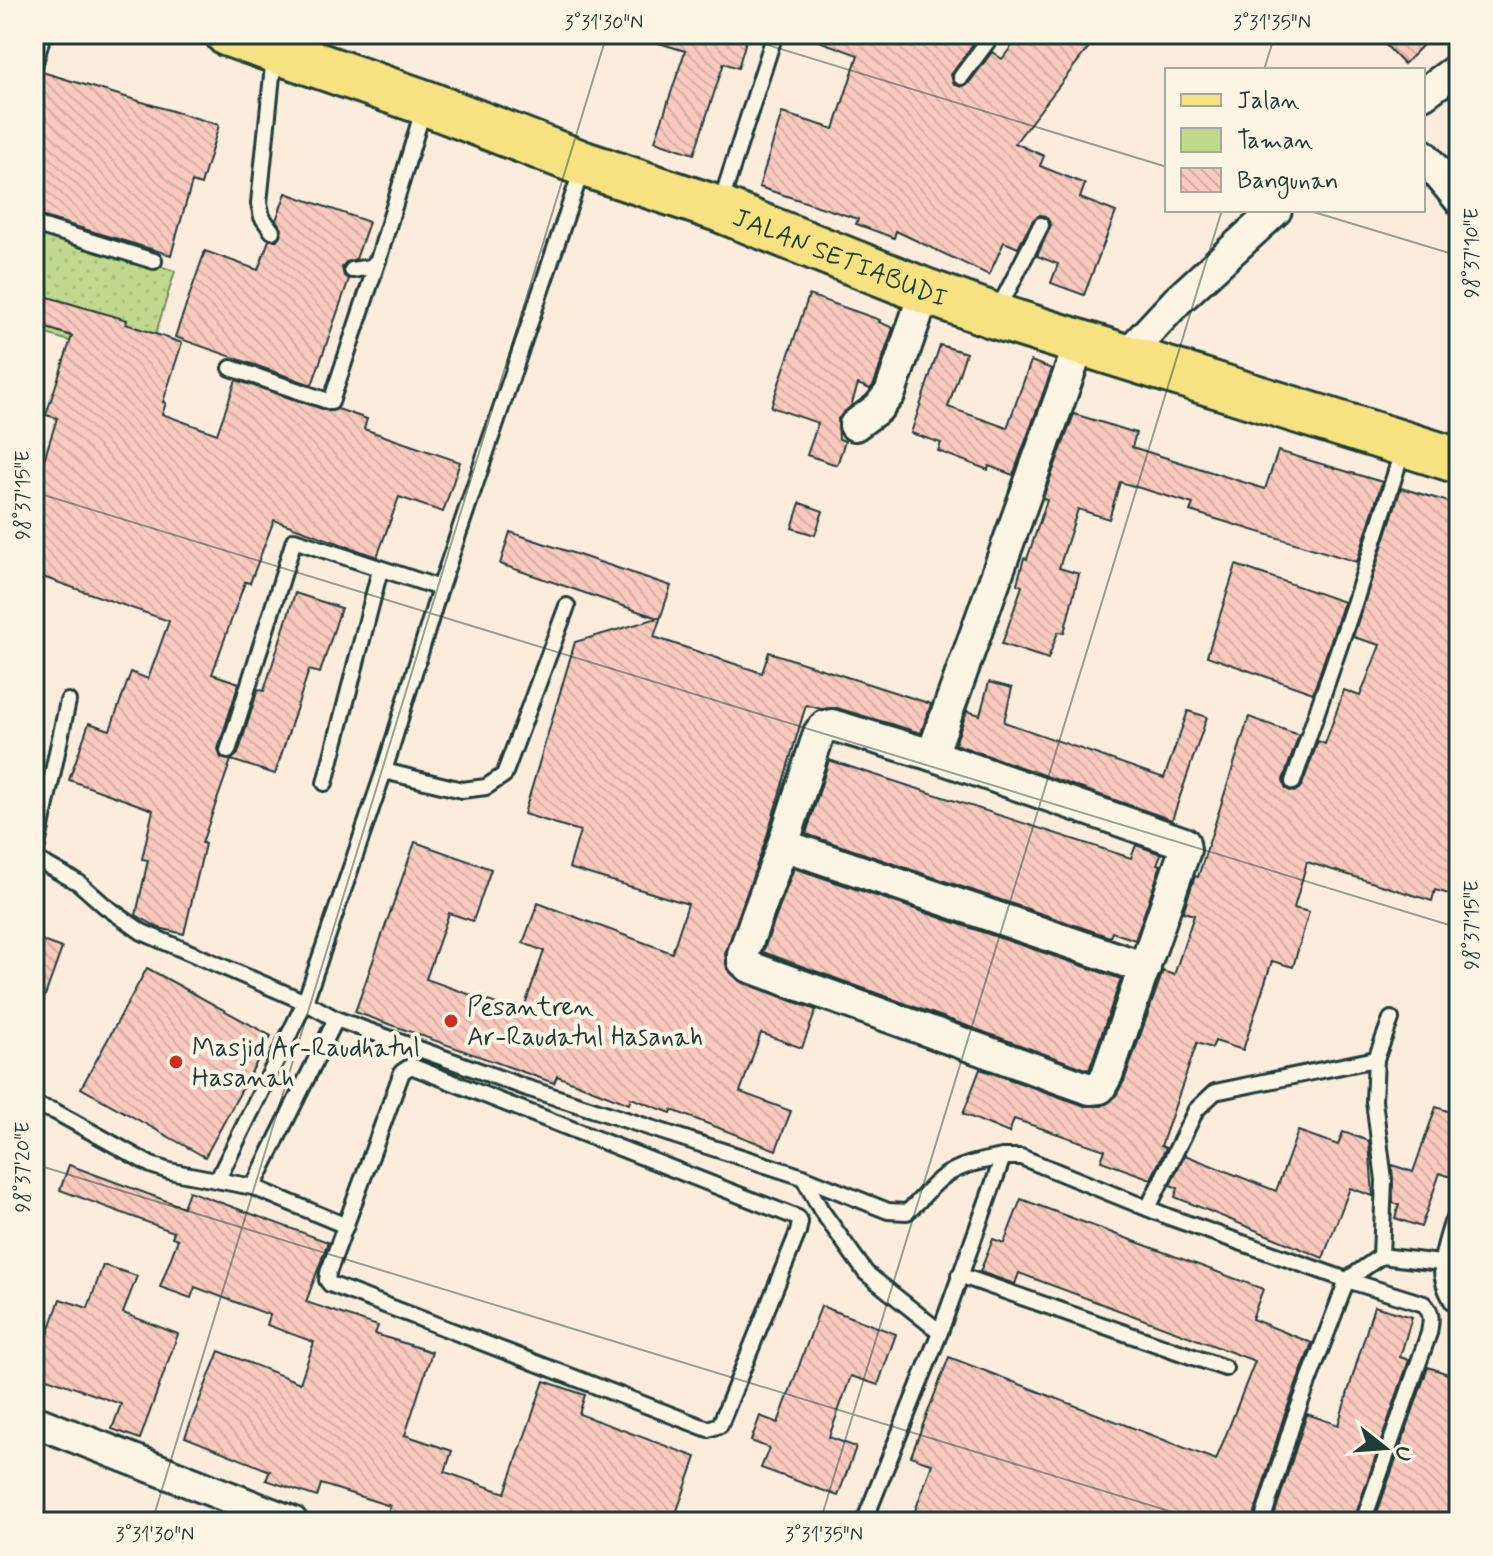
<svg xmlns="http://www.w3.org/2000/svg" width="1493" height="1556" viewBox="0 0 1493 1556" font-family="Mynerve,sans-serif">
	<defs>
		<pattern id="green-dots" width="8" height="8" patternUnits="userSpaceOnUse" patternTransform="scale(2)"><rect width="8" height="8" fill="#c1d98f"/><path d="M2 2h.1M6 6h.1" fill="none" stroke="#a5bb7c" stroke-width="1.8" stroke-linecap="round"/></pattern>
		<pattern id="building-back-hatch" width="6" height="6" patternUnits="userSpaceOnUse" patternTransform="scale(2)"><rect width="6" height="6" fill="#facac1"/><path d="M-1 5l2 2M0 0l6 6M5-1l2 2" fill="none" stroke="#d6aea6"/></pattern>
	</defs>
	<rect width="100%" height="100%" fill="#fcecde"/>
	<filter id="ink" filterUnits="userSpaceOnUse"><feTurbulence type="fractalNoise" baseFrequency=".0125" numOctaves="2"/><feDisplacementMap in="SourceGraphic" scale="16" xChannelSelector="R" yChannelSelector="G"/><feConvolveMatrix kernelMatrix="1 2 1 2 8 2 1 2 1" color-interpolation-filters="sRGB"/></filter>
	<g filter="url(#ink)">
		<polygon fill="url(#green-dots)" stroke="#708b62" stroke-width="2" points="34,227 175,271 146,365 34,330"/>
		<g fill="url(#building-back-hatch)" stroke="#1f3d34" stroke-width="2">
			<polygon points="647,34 748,34 738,68 724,63 694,154 655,141 685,51 646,39"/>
			<polygon points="808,34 969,34 976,40 951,75 954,84 961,87 969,83 992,52 1002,59 1021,34 1099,34 1015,143 1044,156 1040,166 1085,184 1080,198 1116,212 1084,295 1051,283 1058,264 1037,256 1051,225 1045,216 1040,215 1033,220 1018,248 1004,242 989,275 896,231 894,238 856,224 858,219 759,187 782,113 834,129 858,55 808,37"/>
			<polygon points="1375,34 1434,34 1404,64"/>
			<polygon points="42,72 219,125 201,185 192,182 171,255 34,214 34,76"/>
			<polygon points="286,193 369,222 356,259 346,262 342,267 344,276 349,279 312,385 175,337 205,251 258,270 269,240 277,240 281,234 282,229 276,220"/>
			<polygon points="34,293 127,320 126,324 182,343 163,402 166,403 162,414 217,434 236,380 328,411 338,409 367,419 364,429 460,462 443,512 399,497 377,557 274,520 250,583 245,582 212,674 239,683 218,749 221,758 231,760 202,843 205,844 184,934 159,928 136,915 148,860 142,859 153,810 69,780 89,723 110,730 131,672 148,679 169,621 34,574 34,492 57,418 46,415 72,336 34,324"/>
			<polygon points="809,295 880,320 879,322 893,328 874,384 870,389 858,384 851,406 838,419 839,439 845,441 837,465 807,455 818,423 771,407"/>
			<polygon points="940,345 966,353 948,407 1007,428 1031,361 1052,369 1013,475 989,466 988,470 938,451 941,443 911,433"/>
			<polygon points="1074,414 1136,433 1132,447 1265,489 1278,451 1382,482 1357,562 1190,511 1193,504 1120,482 1109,519 1078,509 1059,568 1079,574 1064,633 1058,632 1048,659 1002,644 1022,586 1017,584 1024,558 1027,559 1047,500 1043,498"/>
			<polygon points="1401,488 1459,505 1459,897 1435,890 1432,901 1307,862 1294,908 1309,912 1293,967 1272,961 1243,1050 1215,1041 1212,1048 1197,1043 1161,1146 1166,1148 1151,1179 1101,1161 1105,1150 1014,1119 1009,1133 963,1114 980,1069 1085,1106 1102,1106 1115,1097 1124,1081 1163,971 1174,975 1194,915 1183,912 1195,876 1198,877 1249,717 1299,735 1283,780 1286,789 1294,792 1302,785 1318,741 1325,744 1344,690 1360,696 1380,645 1353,637"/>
			<polygon points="800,503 823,511 815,535 792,528"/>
			<polygon points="510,532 671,586 654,637 762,673 769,652 931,704 921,733 837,708 821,709 806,705 766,839 725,954 727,969 739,981 816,1010 802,1048 761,1033 740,1092 791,1111 776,1150 672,1110 671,1113 631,1098 629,1104 557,1076 554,1083 355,1012 415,842 491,869 473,921 449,913 426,979 522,1013 544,951 523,943 538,903 672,953 688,904 569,868 580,831 524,814 575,642 658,618 500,564"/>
			<polygon points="1236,565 1344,602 1313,693 1207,656"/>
			<polygon points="295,593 341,608 320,673 309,670 275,774 231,760 238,754 258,689 264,691"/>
			<polygon points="989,682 1012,688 1004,722 1164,778 1188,711 1207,717 1172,820 955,744 967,711 980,715"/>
			<polygon points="829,760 1131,858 1136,845 1161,854 1157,864 1161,865 1135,940 1112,932 1110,937 806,834"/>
			<polygon points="794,868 1121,979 1089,1070 763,952"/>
			<polygon points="34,938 62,948 37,1018 34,1017"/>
			<polygon points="147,968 271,1036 205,1157 81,1088"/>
			<polygon points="1436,1107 1459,1115 1459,1180 1440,1173 1421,1227 1395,1218 1399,1205 1393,1203 1392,1165 1413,1172"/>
			<polygon points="1298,1131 1338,1145 1343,1132 1369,1141 1373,1196 1350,1188 1323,1258 1175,1197 1178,1188 1170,1185 1185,1155 1276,1191"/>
			<polygon points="69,1165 183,1207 189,1191 328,1242 306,1302 378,1326 375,1334 432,1352 405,1435 452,1451 445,1472 505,1493 544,1381 585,1395 579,1414 696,1457 673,1522 408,1522 387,1515 390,1506 321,1484 317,1497 266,1480 270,1471 185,1437 219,1351 300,1383 314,1342 267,1325 270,1315 195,1287 191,1298 160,1287 178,1239 172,1237 174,1232 60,1190"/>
			<polygon points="1021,1199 1263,1289 1252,1319 1312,1343 1283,1419 1252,1522 911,1522 932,1464 911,1456 949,1357 1216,1460 1255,1361 1019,1273 1015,1284 980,1272 993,1239 1004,1243"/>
			<polygon points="103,1265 137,1276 123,1313 178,1334 140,1439 112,1429 121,1404 41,1376 46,1363 39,1361 60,1299 88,1308"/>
			<polygon points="821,1306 896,1334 878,1385 851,1376 829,1437 856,1447 838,1496 761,1468 769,1448 751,1441 760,1416 778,1423"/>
			<polygon points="1374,1306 1412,1317 1400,1357 1409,1360 1353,1522 1272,1522 1307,1414 1338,1425"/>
			<polygon points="1428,1367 1459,1378 1459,1522 1374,1522"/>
		</g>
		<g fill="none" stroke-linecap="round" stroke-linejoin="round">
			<g stroke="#1f3d34" stroke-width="20">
				<g id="lane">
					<polyline points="34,66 43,34"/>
					<polyline points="961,77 993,34"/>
					<polyline points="720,205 775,34"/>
					<polyline points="34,224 154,261"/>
					<polyline points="272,231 262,217 259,203 274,56"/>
					<polyline points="352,270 371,267 378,260 424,107"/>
					<polyline points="997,312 1041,225"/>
					<polyline points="231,368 331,402 378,260"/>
					<polyline points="228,751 294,540 440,588"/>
					<polyline points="384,771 462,790 486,787 504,775 567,606"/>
					<polyline points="1293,782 1358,592 1403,449"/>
					<polyline points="325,783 380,570"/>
					<polyline points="34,858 79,883 105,906 142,932 305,1002 336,1019 527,1088 803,1177 821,1210 866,1273 940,1332"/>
					<polyline points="34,860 68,701"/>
					<polygon points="411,1066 798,1218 800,1222 798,1232 720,1425 708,1429 330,1284 327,1280 328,1273 402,1072"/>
					<polyline points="34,1105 54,1111 151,1165 169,1171 253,1187 346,1226"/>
					<path d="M 803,1177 L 888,1211 L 907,1212 C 920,1202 930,1186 943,1177 C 962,1164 982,1161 1003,1157"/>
					<polyline points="218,1179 305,1002 384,771 440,588 582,169"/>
					<polyline points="253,1187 336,1019"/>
					<polyline points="1148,1208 1196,1110 1215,1092 1376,1059"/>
					<polyline points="1381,1256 1384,1180 1374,1101 1376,1059 1391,1019"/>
					<polyline points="959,1275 1225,1368"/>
					<polyline points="864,1522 940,1332 1003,1157 1021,1157 1169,1217 1347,1280 1381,1256 1449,1264"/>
					<path d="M 1262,1522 L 1293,1422 L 1347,1280 L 1424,1304 C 1433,1313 1431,1321 1429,1333 L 1363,1522"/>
				</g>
			</g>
			<g stroke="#1f3d34" stroke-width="36">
				<g id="street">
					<polyline points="1423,94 1459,68"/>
					<polyline points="1423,155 1459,199"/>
					<polyline points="1124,358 1177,301 1276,210"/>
					<polyline points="855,425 878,408 890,393 925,291"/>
					<polygon points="832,725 932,755 1184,843 1185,850 1107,1075 1100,1088 1090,1089 750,967 743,961 743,954 783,845 819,733 825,726"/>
					<polyline points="932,755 1080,343"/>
					<polyline points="783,845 1145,968"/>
					<path d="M 1459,1227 C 1451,1255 1443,1270 1459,1297"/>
					<polyline points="34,1421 292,1522"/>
				</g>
			</g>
			<g stroke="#1f3d34" stroke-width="50">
				<g id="primary">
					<path id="s1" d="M 228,34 L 426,103 L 584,164 L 719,209 L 925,291 L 995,316 L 1459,461"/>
				</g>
			</g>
			<use href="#lane" stroke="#fcf5e5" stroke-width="14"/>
			<use href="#street" stroke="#fcf5e5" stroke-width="30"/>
			<use href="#primary" stroke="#f6e281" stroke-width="44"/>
		</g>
	</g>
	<path fill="none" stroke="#1f3d34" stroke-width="2" stroke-opacity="0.45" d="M 732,34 L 1167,167M 1264,70 L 1275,34M 1307,210 L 1459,256M 34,492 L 1459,928M 34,1164 L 1205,1522M 152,1522 L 607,34M 820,1522 L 1222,210"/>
	<g fill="#c8321e" stroke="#fcf5e5" stroke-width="3">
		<circle cx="451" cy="1021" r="8"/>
		<circle cx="176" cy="1062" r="8"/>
	</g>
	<g text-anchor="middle" stroke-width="8" stroke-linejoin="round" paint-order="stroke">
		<g font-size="26" fill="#1f3d34" stroke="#fcf5e5">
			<text dy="9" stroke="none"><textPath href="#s1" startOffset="652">JALAN SETIABUDI</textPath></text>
		</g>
		<g font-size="26" fill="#1f3d34" stroke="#fcf5e5" text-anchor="start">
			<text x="467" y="1015">Pesantren<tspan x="467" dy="30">Ar-Raudatul Hasanah</tspan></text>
			<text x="192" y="1056">Masjid Ar-Raudhatul<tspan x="192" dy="30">Hasanah</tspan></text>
		</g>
	</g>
	<rect width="1493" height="1556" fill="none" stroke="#fcf5e5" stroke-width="88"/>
	<rect x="1165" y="68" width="260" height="144" fill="#fcf5e5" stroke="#a4ab9e" stroke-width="2"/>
	<rect x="1181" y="94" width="40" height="12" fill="#f6e281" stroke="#a4ab9e" stroke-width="2"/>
	<text x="1237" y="108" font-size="24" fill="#1f3d34">Jalan</text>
	<rect x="1181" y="128" width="40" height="24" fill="#c1d98f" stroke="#a4ab9e" stroke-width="2"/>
	<text x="1237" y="148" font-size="24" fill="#1f3d34">Taman</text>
	<rect x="1181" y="168" width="40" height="24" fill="url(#building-back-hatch)" stroke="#a4ab9e" stroke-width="2"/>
	<text x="1237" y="188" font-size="24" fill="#1f3d34">Bangunan</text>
	<g transform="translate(1385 1448) rotate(107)" stroke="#fcf5e5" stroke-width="6" paint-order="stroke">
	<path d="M0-6L14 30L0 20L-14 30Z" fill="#1f3d34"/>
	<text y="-12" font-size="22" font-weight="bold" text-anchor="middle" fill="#1f3d34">U</text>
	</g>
	<rect x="44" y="44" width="1405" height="1468" fill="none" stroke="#1f3d34" stroke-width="3"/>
	<g font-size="20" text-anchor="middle" fill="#1f3d34">
		<text x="604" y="29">3°31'30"N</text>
		<text x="1272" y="29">3°31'35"N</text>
		<text transform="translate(1471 253) rotate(-90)" y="7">98°37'10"E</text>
		<text transform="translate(22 495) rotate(-90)" y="7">98°37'15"E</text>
		<text transform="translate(1471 925) rotate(-90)" y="7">98°37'15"E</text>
		<text transform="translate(22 1167) rotate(-90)" y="7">98°37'20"E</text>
		<text x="155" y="1541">3°31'30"N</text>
		<text x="824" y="1541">3°31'35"N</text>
	</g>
</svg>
